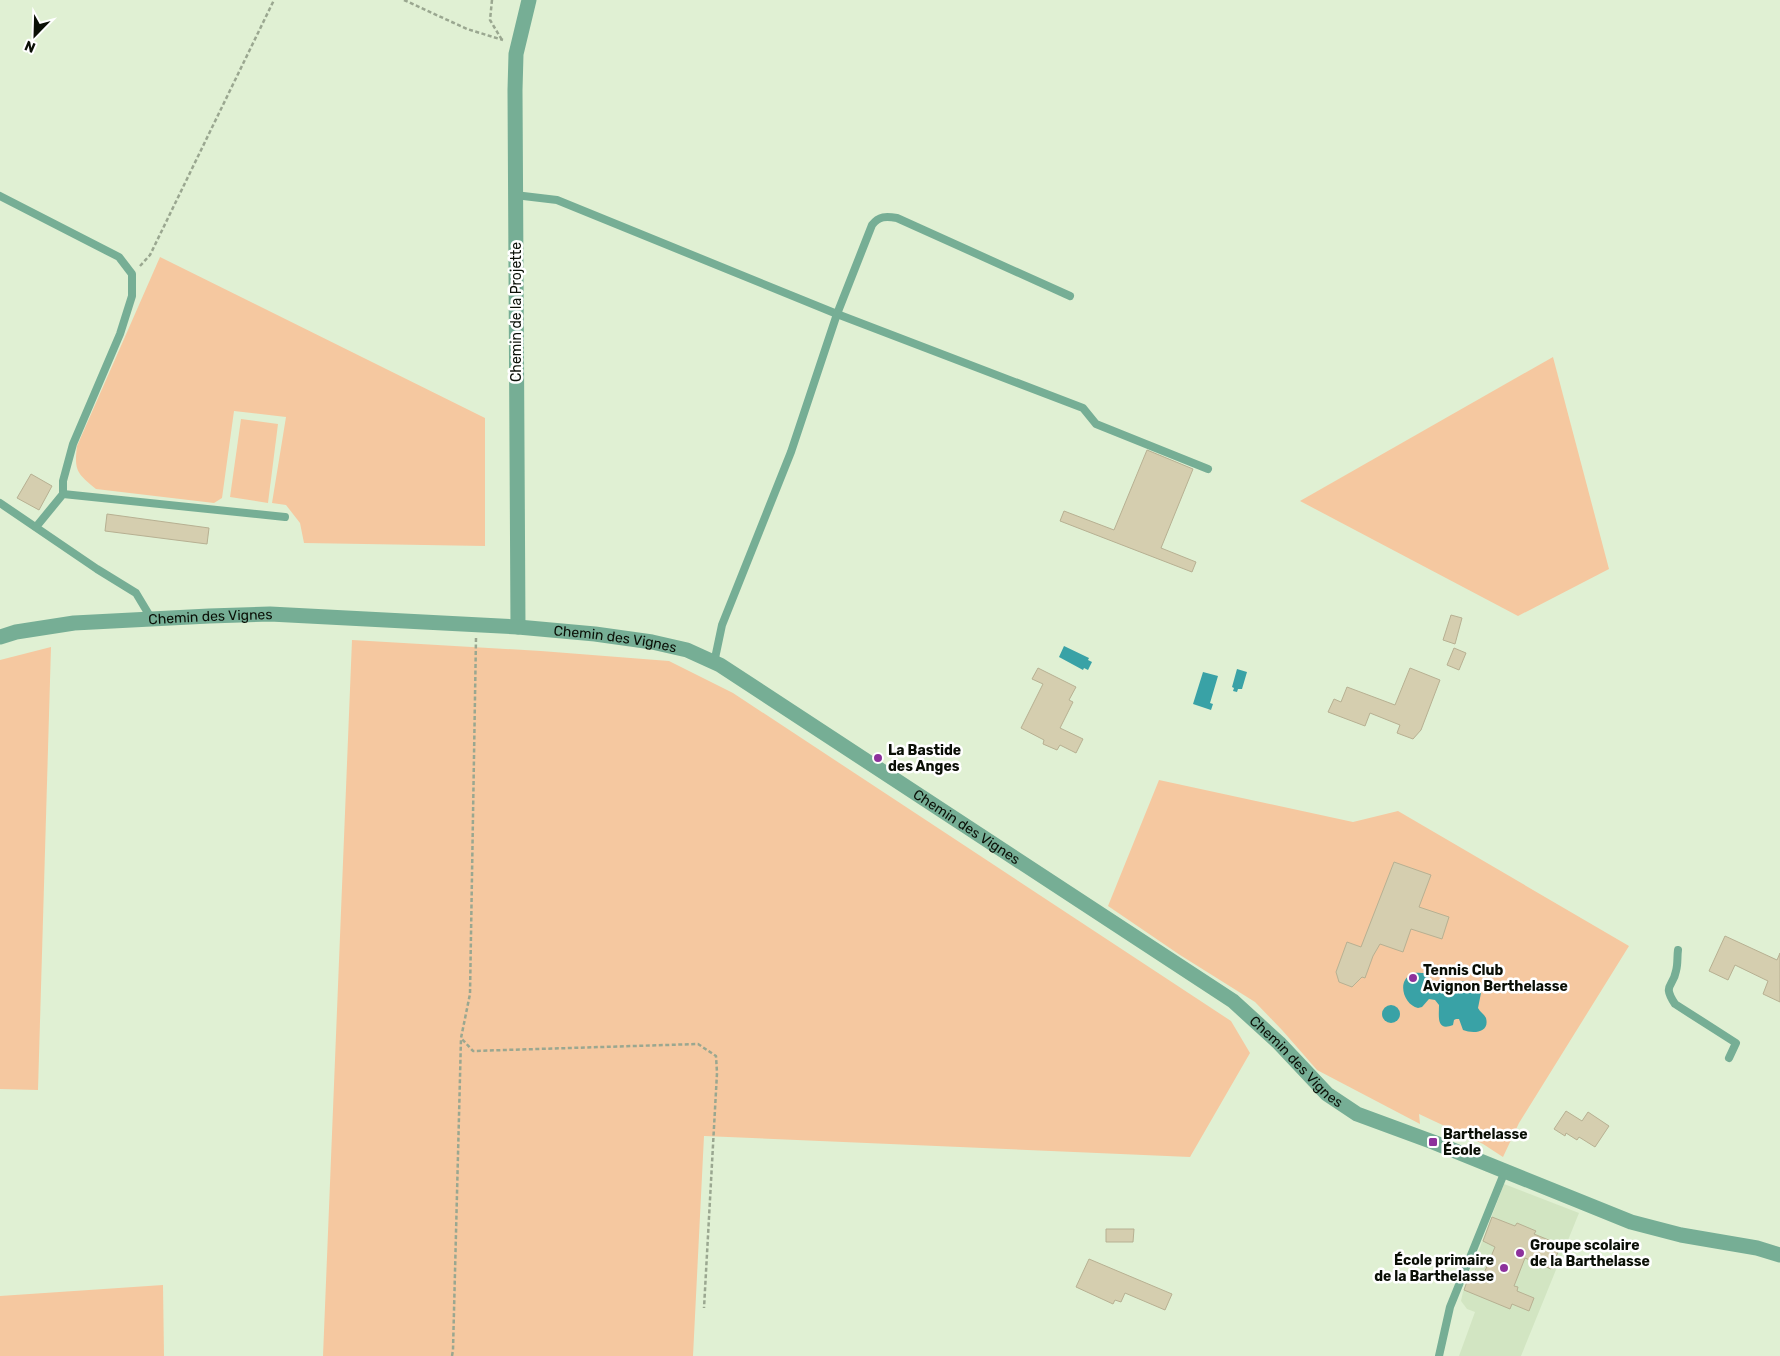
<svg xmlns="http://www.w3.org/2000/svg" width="1780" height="1356" viewBox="0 0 1780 1356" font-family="Rubik,sans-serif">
	<rect width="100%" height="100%" fill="#e0f0d3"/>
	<polygon fill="#d2e5c2" points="1504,1184 1579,1213 1521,1356 1459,1356 1475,1312 1467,1309 1461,1301 1463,1292"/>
	<g fill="#f5c8a0">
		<path d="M 160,257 L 485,418 L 485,546 L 304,543 L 300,523 L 286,505 L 272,503 L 286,417 L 234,411 L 222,498 L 214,503 L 96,489 C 77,473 74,471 77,446 Z"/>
		<polygon points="1553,357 1609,569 1518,616 1300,501"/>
		<polygon points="241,419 278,424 268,503 230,497"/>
		<polygon points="352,640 541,651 669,661 733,693 1231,1021 1250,1053 1190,1157 704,1136 693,1356 323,1356"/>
		<polygon points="51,647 38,1090 0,1089 0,660"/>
		<polygon points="1159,780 1353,822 1398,811 1629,946 1519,1123 1503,1157 1483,1144 1419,1114 1420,1124 1317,1070 1282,1030 1255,1002 1180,955 1108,906"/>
		<polygon points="163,1285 164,1356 0,1356 0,1296"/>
	</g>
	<g fill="#39a2a6">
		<polygon points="1064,646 1089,658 1088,660 1092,662 1088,670 1084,668 1083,670 1059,657"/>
		<polygon points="1237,669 1247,672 1242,689 1238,689 1237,692 1233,691 1234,688 1232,687"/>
		<polygon points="1203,672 1218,676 1210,703 1213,704 1211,710 1193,704"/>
		<path d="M 1425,973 C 1431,977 1432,986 1436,988 C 1448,994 1455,974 1477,984 L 1481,993 L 1478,1008 C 1480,1012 1484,1014 1486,1018 C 1490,1033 1473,1034 1463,1030 L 1459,1019 L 1456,1019 L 1454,1020 L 1453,1025 C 1436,1032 1439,1016 1439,1005 L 1435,1000 L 1429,999 L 1422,1007 L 1418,1008 C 1404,1005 1396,981 1412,974 C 1415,972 1421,973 1425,973 Z"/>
		<circle cx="1391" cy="1014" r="9"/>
	</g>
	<g fill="#d5ceaf" stroke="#b7b092">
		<polygon points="1147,450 1193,469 1161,548 1196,562 1192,572 1060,521 1064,511 1114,530"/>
		<polygon points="31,474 52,486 39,510 17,498"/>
		<polygon points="107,514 209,528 207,544 105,531"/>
		<polygon points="1451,615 1462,618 1455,644 1443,640"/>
		<polygon points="1454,648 1466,653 1459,670 1447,665"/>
		<polygon points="1038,668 1076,687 1069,700 1073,702 1060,728 1083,739 1076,753 1060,745 1057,750 1043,744 1044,740 1021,728 1043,684 1032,679"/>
		<polygon points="1410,668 1440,680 1421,730 1413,739 1397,733 1400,725 1370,713 1365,726 1328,712 1334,699 1341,702 1347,687 1395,705"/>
		<polygon points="1394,862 1431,875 1419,907 1449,917 1442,939 1411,929 1403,952 1380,944 1373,956 1365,978 1362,977 1352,987 1339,982 1336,972 1347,942 1361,947"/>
		<polygon points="1725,936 1777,960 1780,953 1780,1002 1763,994 1768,981 1735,965 1728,980 1709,971"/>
		<polygon points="1566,1111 1582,1121 1588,1112 1609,1126 1595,1147 1579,1137 1577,1140 1566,1133 1565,1136 1554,1129"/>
		<polygon points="1492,1217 1515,1226 1517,1223 1536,1231 1534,1234 1561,1245 1551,1269 1525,1258 1514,1286 1518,1287 1517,1291 1534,1298 1529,1311 1512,1304 1510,1309 1464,1290 1470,1273 1482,1278 1495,1247 1483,1241"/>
		<polygon points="1106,1229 1134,1229 1133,1242 1106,1242"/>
		<polygon points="1089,1259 1172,1294 1165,1310 1125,1293 1121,1302 1115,1300 1113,1304 1076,1287"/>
	</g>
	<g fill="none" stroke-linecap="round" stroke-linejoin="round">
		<g stroke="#9aa790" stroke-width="2.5" stroke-dasharray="4 2.5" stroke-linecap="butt">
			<polyline points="404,0 467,29 503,40"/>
			<polyline points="492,0 490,20 502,40"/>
			<polyline points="140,266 150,255 274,0"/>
			<polyline points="476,638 470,994 461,1038 473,1051 698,1044 716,1056 717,1073 704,1308"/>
			<polyline points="452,1356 453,1350 461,1038"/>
		</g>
		<g stroke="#76ae95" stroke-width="8">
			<polyline points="515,195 557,200 837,314 1083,408 1096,424 1208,469"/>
			<polyline points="0,196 119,257 132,274 132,296 120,334 73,444 63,481 63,494"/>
			<polyline points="0,503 97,569 136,593 151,618"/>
			<polyline points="36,527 63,494 285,517"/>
			<path d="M 714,663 L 722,625 L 791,452 L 837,314 L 872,225 C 879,216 886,216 897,218 L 1070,296"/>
			<path d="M 1678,950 C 1677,957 1678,964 1676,971 C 1673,988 1662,984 1675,1004 L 1736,1043 L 1729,1058"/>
			<polyline points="1439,1356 1450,1307 1505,1171"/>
		</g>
		<g stroke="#76ae95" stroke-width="15">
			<polyline points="518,627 515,90 516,54 529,0"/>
			<path id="s1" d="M 0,637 L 16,632 L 74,623 L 209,616 L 270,614 L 518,627 L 595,634 L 652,642 L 687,650 L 720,665 L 1233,1001 L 1279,1043 L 1327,1094 L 1357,1114 L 1433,1142 L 1631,1222 L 1681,1235 L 1757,1248 L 1780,1255"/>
		</g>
	</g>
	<g fill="#8d319c" stroke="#fff" stroke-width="2">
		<circle cx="878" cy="758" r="5"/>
		<circle cx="1413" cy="978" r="5"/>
		<rect x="1428" y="1137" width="10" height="10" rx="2.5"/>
		<circle cx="1520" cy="1253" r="5"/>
		<circle cx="1504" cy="1268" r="5"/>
	</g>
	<g text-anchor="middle" stroke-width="5" stroke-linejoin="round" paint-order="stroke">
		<g font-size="14" fill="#0a0f06" stroke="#fff">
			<text transform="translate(516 312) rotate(-90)" y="5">Chemin de la Projette</text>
			<text dy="5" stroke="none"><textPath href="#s1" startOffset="212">Chemin des Vignes</textPath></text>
			<text dy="5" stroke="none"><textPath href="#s1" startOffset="618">Chemin des Vignes</textPath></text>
			<text dy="5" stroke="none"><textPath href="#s1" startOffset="1022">Chemin des Vignes</textPath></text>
			<text dy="5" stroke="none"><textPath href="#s1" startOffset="1428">Chemin des Vignes</textPath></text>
		</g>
		<g font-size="14" font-weight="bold" fill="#0a0f06" stroke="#fff" text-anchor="start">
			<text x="888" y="755">La Bastide<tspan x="888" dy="16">des Anges</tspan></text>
			<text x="1423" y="975">Tennis Club<tspan x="1423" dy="16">Avignon Berthelasse</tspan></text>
			<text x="1443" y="1139">Barthelasse<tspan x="1443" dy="16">École</tspan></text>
			<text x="1530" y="1250">Groupe scolaire<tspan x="1530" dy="16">de la Barthelasse</tspan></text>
			<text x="1494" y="1265" text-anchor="end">École primaire<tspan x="1494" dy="16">de la Barthelasse</tspan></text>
		</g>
	</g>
	<g transform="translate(35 35) rotate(203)" stroke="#ffffff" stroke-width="4" paint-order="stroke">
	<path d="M0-4L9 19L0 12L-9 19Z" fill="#0a0f06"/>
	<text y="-8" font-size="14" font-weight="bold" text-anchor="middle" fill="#0a0f06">N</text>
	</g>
</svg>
